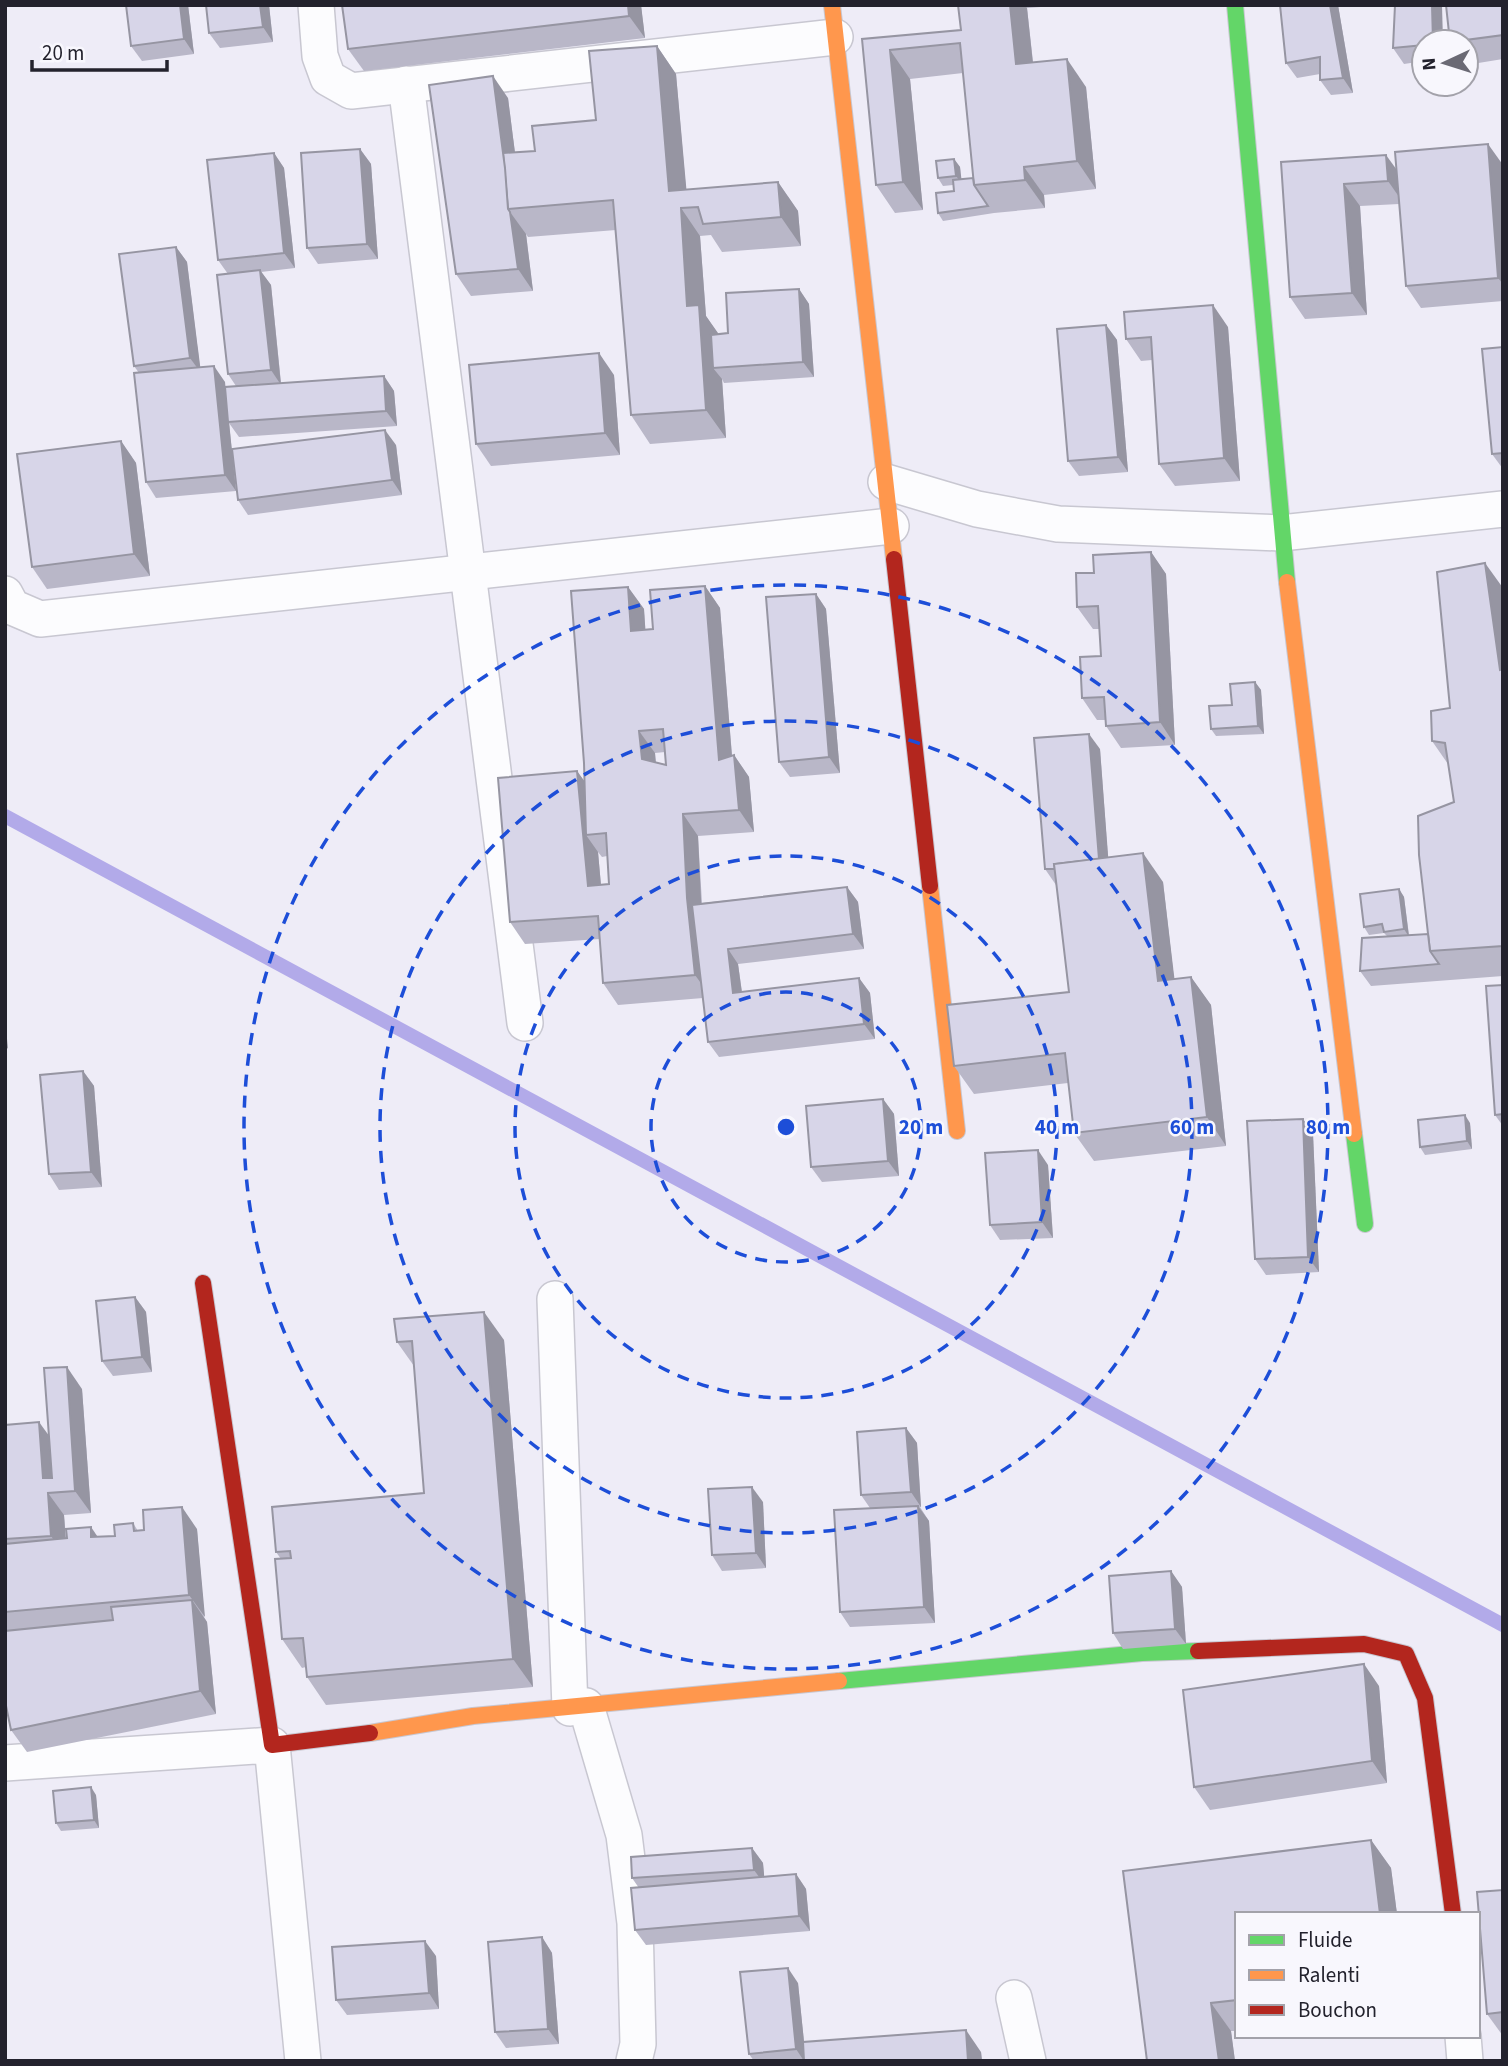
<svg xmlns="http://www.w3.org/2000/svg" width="1508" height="2066" viewBox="0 0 1508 2066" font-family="'Source Sans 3',sans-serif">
	<rect width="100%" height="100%" fill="#eeecf7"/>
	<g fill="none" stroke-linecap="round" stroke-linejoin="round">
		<polyline stroke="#b2aae9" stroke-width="14" points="5,816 1503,1625"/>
		<g stroke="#c8c7d1" stroke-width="38">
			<g id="street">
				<polyline points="316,5 320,56 328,78 351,91 835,37"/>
				<polyline points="406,84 525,1023"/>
				<polyline points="886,482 977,509 1058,524 1281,533 1503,509"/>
				<polyline points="5,594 12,607 40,619 891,526"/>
				<polyline points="555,1299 570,1708"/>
				<polyline points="586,1706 624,1835 635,1923 638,2044 634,2061"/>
				<polyline points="5,1763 272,1745 303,2061"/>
				<polyline points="1014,1998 1028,2061"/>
				<polyline points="1463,2036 1465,2061"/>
			</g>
		</g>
		<g stroke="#c8c7d1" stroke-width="18">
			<g id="fast">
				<polyline points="1235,5 1287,582"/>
				<polyline points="1354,1134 1365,1224"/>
				<polyline points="839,1681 1142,1653 1198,1651"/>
			</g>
		</g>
		<g stroke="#c8c7d1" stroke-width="18">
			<g id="slow">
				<polyline points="832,5 894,559"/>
				<polyline points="1287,582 1354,1134"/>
				<polyline points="930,886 957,1131"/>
				<polyline points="370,1733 473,1716 839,1681"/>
			</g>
		</g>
		<g stroke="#c8c7d1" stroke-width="18">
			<g id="jam">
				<polyline points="894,559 930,886"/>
				<polyline points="203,1283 272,1745 370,1733"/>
				<polyline points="1198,1651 1364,1644 1406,1654 1425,1698 1453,1914"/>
			</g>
		</g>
		<use href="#street" stroke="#fcfcfe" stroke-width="35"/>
		<use href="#fast" stroke="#63d668" stroke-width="16"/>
		<use href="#slow" stroke="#ff974d" stroke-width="16"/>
		<use href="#jam" stroke="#b3261e" stroke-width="16"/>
	</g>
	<g fill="#b9b7c8" fill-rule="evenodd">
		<polygon points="188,5 194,54 142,61 131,46"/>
		<polygon points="269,5 273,42 220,48 209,33"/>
		<polygon points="641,5 645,38 364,71 348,49"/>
		<polygon points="958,5 1068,5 1027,8 1033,62 1086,87 1096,189 1044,195 1045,208 994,213 943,221 938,213 954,191 953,185 943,186 938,178 954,159 960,167 961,180 973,178 963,73 910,79 923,210 895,213 876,185 862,39 961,30"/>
		<polygon points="1338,5 1353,93 1331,95 1320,80 1320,74 1297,78 1286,63"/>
		<polygon points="1503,5 1503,59 1466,65 1466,42 1450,42"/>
		<polygon points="1424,42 1424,61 1404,64 1393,48"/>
		<polygon points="657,46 676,74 686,190 778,182 798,211 801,246 722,252 711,235 700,236 706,316 718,334 728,333 799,289 809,304 814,377 724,383 722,379 726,438 650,444 631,415 616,230 528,237 526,234 533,291 471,296 456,274 508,98 515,153 535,151 596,120"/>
		<polygon points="360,149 371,164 378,259 318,264 307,248"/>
		<polygon points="274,153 284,168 295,268 261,272 271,285 281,383 384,376 394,391 397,426 239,437 229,423 236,491 156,498 146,482 139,373 134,366 176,247 187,262 200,368 225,382 225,388 236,386 228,374 228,274 218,260"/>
		<polygon points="1281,162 1397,169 1503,165 1503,301 1421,308 1406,286 1399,204 1360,206 1367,315 1305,319 1290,297"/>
		<polygon points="1106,325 1117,340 1128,472 1079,476 1068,461"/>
		<polygon points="1228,327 1240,481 1175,486 1159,464 1152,360 1141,361 1126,339"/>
		<polygon points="1503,347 1503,469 1492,454"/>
		<polygon points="614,375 620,455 491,466 476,444"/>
		<polygon points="121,441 136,463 150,576 47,589 32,567"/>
		<polygon points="396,445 402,495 248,515 238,500"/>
		<polygon points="1151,552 1166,574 1175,745 1121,748 1106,726 1105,720 1097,720 1082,698 1101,656 1099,629 1093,629 1077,607 1094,573"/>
		<path d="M 705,586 L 720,608 L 732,755 L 734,755 L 749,777 L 754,832 L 698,836 L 702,903 L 847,887 L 858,902 L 864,949 L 738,964 L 742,992 L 859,978 L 870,993 L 875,1039 L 719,1057 L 708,1042 L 703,998 L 618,1005 L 603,983 L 600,939 L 525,944 L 510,922 L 577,771 L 584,781 L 628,587 L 644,609 L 645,630 L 653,629 ZM 665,752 L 666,765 L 656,762 L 655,753 ZM 598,852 L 602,857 L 607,856 L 609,884 L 601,885 Z"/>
		<polygon points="1503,588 1503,976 1371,986 1360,971 1387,936 1384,933 1369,935 1364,927 1399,889 1404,897 1409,935 1428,934 1454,802 1448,764 1432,741 1450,708"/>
		<polygon points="816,594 826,609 840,773 790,777 779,762"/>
		<polygon points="1255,682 1261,690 1264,734 1216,736 1211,729 1232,705"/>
		<polygon points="1100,749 1108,858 1163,882 1174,979 1191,977 1211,1005 1226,1146 1094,1161 1074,1133 1068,1083 974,1094 954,1066 1069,992 1057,884 1056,885 1045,869"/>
		<polygon points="1503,985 1503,1126 1495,1115"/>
		<polygon points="83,1071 94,1086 102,1187 59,1190 49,1174"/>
		<polygon points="883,1099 894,1114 899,1176 822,1182 811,1167"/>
		<polygon points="1303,1119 1313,1134 1319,1272 1266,1275 1255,1259"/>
		<polygon points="1470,1123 1472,1149 1425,1155 1420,1147"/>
		<polygon points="1048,1165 1053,1238 1000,1240 990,1225"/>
		<polygon points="135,1297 146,1312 152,1372 113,1376 102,1361"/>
		<polygon points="394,1319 504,1340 533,1687 326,1705 307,1677 306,1667 302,1668 282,1639 281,1559 276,1552 424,1493 414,1366 397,1342"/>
		<polygon points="82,1389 91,1513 64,1515 66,1538 115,1536 133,1523 138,1531 197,1529 204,1617 207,1622 216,1714 27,1752 11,1730 5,1701 5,1425 49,1436"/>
		<polygon points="906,1428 917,1443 921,1507 920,1507 929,1521 935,1623 850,1627 840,1612 870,1508 861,1495"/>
		<polygon points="763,1502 766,1568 722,1571 712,1555"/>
		<polygon points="1171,1571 1182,1587 1186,1644 1123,1649 1113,1633"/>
		<polygon points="1379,1686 1387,1783 1210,1810 1194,1787"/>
		<polygon points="96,1795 99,1828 61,1831 56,1823"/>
		<polygon points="1371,1840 1391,1868 1397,1914 1237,1914 1237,2031 1231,2031 1235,2061 1147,2061 1123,1871"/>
		<polygon points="752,1848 763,1863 764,1876 796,1874 806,1889 810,1931 646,1945 635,1930 639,1888 632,1878"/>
		<polygon points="1503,1890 1503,2036 1487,2014"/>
		<polygon points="542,1937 552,1953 559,2044 506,2048 495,2032"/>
		<polygon points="436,1956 439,2009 347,2015 336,2000"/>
		<polygon points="798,1983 804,2042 981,2052 982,2061 754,2061 749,2054"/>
	</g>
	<g fill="#9695a2">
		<polygon points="180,5 188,5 194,54 184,39"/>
		<polygon points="260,5 269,5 273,42 263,27"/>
		<polygon points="628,5 641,5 645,38 629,16"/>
		<polygon points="1010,5 1025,5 1027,8 1036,92 1016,64"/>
		<polygon points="1330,5 1338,5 1353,93 1343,78"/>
		<polygon points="1432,5 1442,5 1443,42 1433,42"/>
		<polygon points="657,46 676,74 688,207 681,208 700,236 706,316 718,333 721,367 713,368 722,379 726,438 706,410 687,306 669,191"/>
		<polygon points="890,50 910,79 923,210 903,182"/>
		<polygon points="1067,59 1086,87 1096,189 1077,161"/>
		<polygon points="493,76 508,98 522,208 510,209"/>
		<polygon points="1488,144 1503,165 1503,284 1498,278"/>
		<polygon points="360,149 371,164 378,259 367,244"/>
		<polygon points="274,153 284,168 295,268 284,253"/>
		<polygon points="1386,155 1402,177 1404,204 1388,181"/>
		<polygon points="954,159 960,167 962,184 956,176"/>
		<polygon points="1024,167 1044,195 1045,208 1025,180"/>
		<polygon points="778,182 798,211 801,246 781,217"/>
		<polygon points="1344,184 1360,206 1367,315 1352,293"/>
		<polygon points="510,212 526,234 533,291 518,269"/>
		<polygon points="176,247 187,262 201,373 190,358"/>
		<polygon points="260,270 271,285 281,385 271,370"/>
		<polygon points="799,289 809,304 814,377 803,362"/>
		<polygon points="1213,305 1228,327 1240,481 1224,458"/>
		<polygon points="1106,325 1117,340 1128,472 1118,457"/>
		<polygon points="599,353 614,375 620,455 605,433"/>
		<polygon points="214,366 225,382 236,491 225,475"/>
		<polygon points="384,376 394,391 397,426 386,411"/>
		<polygon points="385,430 396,445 402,495 392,480"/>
		<polygon points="121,441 136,463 150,576 134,554"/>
		<polygon points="1151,552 1166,574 1175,745 1160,722"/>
		<polygon points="1485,563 1503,588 1503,674 1500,670"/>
		<polygon points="705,586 720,608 734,782 719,760"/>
		<polygon points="628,587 644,609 647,653 631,631"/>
		<polygon points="816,594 826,609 840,773 829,757"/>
		<polygon points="1255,682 1261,690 1264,734 1258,726"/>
		<polygon points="639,731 655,753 657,782 642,759"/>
		<polygon points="1089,734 1100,749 1110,881 1100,866"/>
		<polygon points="734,755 749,777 754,832 739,810"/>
		<polygon points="577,771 593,793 586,835 598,852 603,908 588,886"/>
		<polygon points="683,814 698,836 702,920 711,997 695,975 687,898"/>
		<polygon points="1143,853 1163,882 1178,1009 1158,981"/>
		<polygon points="847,887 858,902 864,949 853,934"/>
		<polygon points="1399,889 1404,897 1409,937 1404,929"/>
		<polygon points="728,949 738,964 744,1008 733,993"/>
		<polygon points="1191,977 1211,1005 1226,1146 1207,1117"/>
		<polygon points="859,978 870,993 875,1039 864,1024"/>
		<polygon points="5,1019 8,1049 5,1045"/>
		<polygon points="83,1071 94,1086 102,1187 91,1172"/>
		<polygon points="883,1099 894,1114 899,1176 888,1161"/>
		<polygon points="1465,1115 1470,1123 1472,1149 1467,1141"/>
		<polygon points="1303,1119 1313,1134 1319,1272 1308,1257"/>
		<polygon points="1038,1150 1048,1165 1053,1238 1042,1222"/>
		<polygon points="135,1297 146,1312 152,1372 142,1357"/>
		<polygon points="484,1312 504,1340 533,1687 513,1659"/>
		<polygon points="67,1367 82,1389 91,1513 75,1491"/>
		<polygon points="39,1422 55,1444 53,1493 43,1478"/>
		<polygon points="906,1428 917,1443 921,1507 911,1492"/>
		<polygon points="752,1487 763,1502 766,1568 756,1553"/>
		<polygon points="48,1493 64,1515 67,1558 51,1536"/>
		<polygon points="918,1506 929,1521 935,1623 924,1607"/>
		<polygon points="182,1507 197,1529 205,1617 189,1595"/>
		<polygon points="91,1527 106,1549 91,1537"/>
		<polygon points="1171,1571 1182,1587 1186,1644 1175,1629"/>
		<polygon points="192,1600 207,1622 216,1714 200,1691"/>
		<polygon points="1364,1664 1379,1686 1387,1783 1372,1761"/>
		<polygon points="91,1787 96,1795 99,1828 94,1820"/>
		<polygon points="1371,1840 1391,1868 1397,1914 1380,1914"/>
		<polygon points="752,1848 763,1863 765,1885 754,1870"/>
		<polygon points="796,1874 806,1889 810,1931 799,1916"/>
		<polygon points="542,1937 552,1953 559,2044 548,2029"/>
		<polygon points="425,1941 436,1956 439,2009 429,1993"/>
		<polygon points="788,1968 798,1983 806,2061 804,2061 796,2049"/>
		<polygon points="1211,2003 1231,2031 1235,2061 1219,2061"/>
		<polygon points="966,2030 981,2052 982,2061 968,2061"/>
	</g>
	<g fill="#d7d5e8" stroke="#9695a2" stroke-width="2" fill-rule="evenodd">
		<polygon points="126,5 180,5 184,39 131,46"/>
		<polygon points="206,5 260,5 263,27 209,33"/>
		<polygon points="342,5 628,5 629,16 348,49"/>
		<polygon points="958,5 1010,5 1016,64 1067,59 1077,161 1024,167 1025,180 974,185 960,43 890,50 903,182 876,185 862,39 961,30"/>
		<polygon points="1280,5 1330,5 1343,78 1320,80 1320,57 1286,63"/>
		<polygon points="1395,5 1432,5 1433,42 1424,42 1424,45 1393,48"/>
		<polygon points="1446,5 1503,5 1503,35 1450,42"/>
		<polygon points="657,46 669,191 778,182 781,217 703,224 698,207 681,208 687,306 699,305 706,410 631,415 613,200 508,209 503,153 535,151 532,126 596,120 589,51"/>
		<polygon points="493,76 505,168 508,209 510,212 518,269 456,274 429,85"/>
		<polygon points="1488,144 1498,278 1406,286 1395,152"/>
		<polygon points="360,149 367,244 307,248 301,153"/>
		<polygon points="274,153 284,253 218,260 207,160"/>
		<polygon points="1386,155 1388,181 1344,184 1352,293 1290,297 1281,162"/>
		<polygon points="954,159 956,176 938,178 936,161"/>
		<polygon points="973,178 974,185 988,206 938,213 936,193 954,191 953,180"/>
		<polygon points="176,247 190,358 134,366 119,254"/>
		<polygon points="260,270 271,370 228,374 217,275"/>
		<polygon points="799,289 803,362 713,368 711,335 728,333 726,293"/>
		<polygon points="1213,305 1224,458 1159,464 1151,337 1126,339 1124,312"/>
		<polygon points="1106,325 1118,457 1068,461 1057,329"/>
		<polygon points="1503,347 1503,453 1492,454 1482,349"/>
		<polygon points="599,353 605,433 476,444 469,365"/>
		<polygon points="214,366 225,475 146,482 134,373"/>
		<polygon points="384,376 386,411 228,422 225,387"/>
		<polygon points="385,430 392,480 238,500 232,449"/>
		<polygon points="121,441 134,554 32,567 17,454"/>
		<polygon points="1151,552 1160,722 1106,726 1104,697 1082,698 1080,657 1101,656 1098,606 1077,607 1076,573 1094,573 1093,555"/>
		<polygon points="1485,563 1500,670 1503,669 1503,946 1430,951 1419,855 1418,816 1454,802 1445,743 1432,741 1431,711 1450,708 1437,572"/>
		<path d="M 705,586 L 719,760 L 734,755 L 739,810 L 683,814 L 687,898 L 695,975 L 603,983 L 598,916 L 510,922 L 498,778 L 577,771 L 588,886 L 609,884 L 606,833 L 586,835 L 584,763 L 571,591 L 628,587 L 631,631 L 653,629 L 650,590 ZM 663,729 L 666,765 L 642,759 L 639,731 Z"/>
		<polygon points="816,594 829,757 779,762 766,597"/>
		<polygon points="1255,682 1258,726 1211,729 1209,706 1232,705 1230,684"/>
		<polygon points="1089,734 1099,859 1054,864 1055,869 1045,869 1034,738"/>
		<polygon points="1143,853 1158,981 1191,977 1207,1117 1074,1133 1065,1053 954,1066 947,1005 1069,992 1054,864"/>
		<polygon points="847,887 853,934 728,949 733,993 859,978 864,1024 708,1042 692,905"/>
		<polygon points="1399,889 1404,929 1384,932 1382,924 1364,927 1360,894"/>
		<polygon points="1428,934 1430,951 1439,964 1360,971 1362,938"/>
		<polygon points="1503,985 1503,1114 1495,1115 1486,986"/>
		<polygon points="83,1071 91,1172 49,1174 40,1075"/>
		<polygon points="883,1099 888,1161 811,1167 806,1106"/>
		<polygon points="1465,1115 1467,1141 1420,1147 1418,1120"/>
		<polygon points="1303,1119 1308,1257 1255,1259 1247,1121"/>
		<polygon points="1038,1150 1042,1222 990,1225 985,1153"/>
		<polygon points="135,1297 142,1357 102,1361 96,1301"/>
		<polygon points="484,1312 513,1659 307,1677 303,1638 282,1639 275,1559 291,1558 290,1551 276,1552 272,1507 424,1493 412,1341 397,1342 394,1319"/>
		<polygon points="67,1367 75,1491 48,1493 51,1536 5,1539 5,1425 39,1422 43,1478 52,1478 44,1368"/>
		<polygon points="906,1428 911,1492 861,1495 857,1432"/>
		<polygon points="752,1487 756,1553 712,1555 708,1489"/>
		<polygon points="918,1506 924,1607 840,1612 834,1510"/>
		<polygon points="182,1507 189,1595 5,1612 5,1544 67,1538 66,1529 91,1527 91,1537 115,1536 114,1525 133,1523 134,1531 144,1530 143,1510"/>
		<polygon points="1171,1571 1175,1629 1113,1633 1109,1576"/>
		<polygon points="192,1600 200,1691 11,1730 5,1701 5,1631 113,1620 111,1607"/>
		<polygon points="1364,1664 1372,1761 1194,1787 1183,1690"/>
		<polygon points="91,1787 94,1820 56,1823 53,1791"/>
		<polygon points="1371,1840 1380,1914 1237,1914 1237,2000 1211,2003 1219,2061 1147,2061 1123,1871"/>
		<polygon points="752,1848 754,1870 632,1878 631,1857"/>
		<polygon points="796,1874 799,1916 635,1930 631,1888"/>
		<polygon points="1503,1890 1503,2012 1487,2014 1477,1892"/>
		<polygon points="542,1937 548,2029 495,2032 488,1942"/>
		<polygon points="425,1941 429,1993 336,2000 332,1947"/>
		<polygon points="788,1968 796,2049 749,2054 740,1972"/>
		<polygon points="966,2030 968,2061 804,2061 803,2042"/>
	</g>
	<g fill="none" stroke="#1d4ed8" stroke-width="3.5" stroke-dasharray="12 9">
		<circle cx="786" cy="1127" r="135"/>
		<circle cx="786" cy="1127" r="271"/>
		<circle cx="786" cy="1127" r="406"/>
		<circle cx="786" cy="1127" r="542"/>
	</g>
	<circle cx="786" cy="1127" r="10" fill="#1d4ed8" stroke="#f8f7fd" stroke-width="3.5"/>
	<g font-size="21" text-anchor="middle" font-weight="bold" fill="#1d4ed8" stroke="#f8f7fd" stroke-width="5" stroke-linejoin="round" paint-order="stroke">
		<text x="921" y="1134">20 m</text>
		<text x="1057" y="1134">40 m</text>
		<text x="1192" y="1134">60 m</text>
		<text x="1328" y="1134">80 m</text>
	</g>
	<rect width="1508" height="2066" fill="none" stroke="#23222d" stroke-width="14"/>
	<rect x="1235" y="1912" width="245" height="126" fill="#f8f7fd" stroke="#a3a2aa" stroke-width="2"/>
	<rect x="1249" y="1935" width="35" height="10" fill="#63d668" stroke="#a3a2aa" stroke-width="2"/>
	<text x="1298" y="1947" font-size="21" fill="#23222d">Fluide</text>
	<rect x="1249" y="1970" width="35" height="10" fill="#ff974d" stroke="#a3a2aa" stroke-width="2"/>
	<text x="1298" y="1982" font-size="21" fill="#23222d">Ralenti</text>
	<rect x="1249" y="2005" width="35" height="10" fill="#b3261e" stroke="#a3a2aa" stroke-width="2"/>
	<text x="1298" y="2017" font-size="21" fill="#23222d">Bouchon</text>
	<g transform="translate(1445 63) rotate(266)"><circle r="33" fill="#f8f7fd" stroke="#a3a2aa" stroke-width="2"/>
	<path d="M0-5L12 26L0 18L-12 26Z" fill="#6a6974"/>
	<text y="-10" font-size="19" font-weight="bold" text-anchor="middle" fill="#23222d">N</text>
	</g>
	<path d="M32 60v10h135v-10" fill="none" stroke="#23222d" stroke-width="3.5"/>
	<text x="42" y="60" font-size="21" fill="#23222d" stroke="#f8f7fd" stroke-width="5" paint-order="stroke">20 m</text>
</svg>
